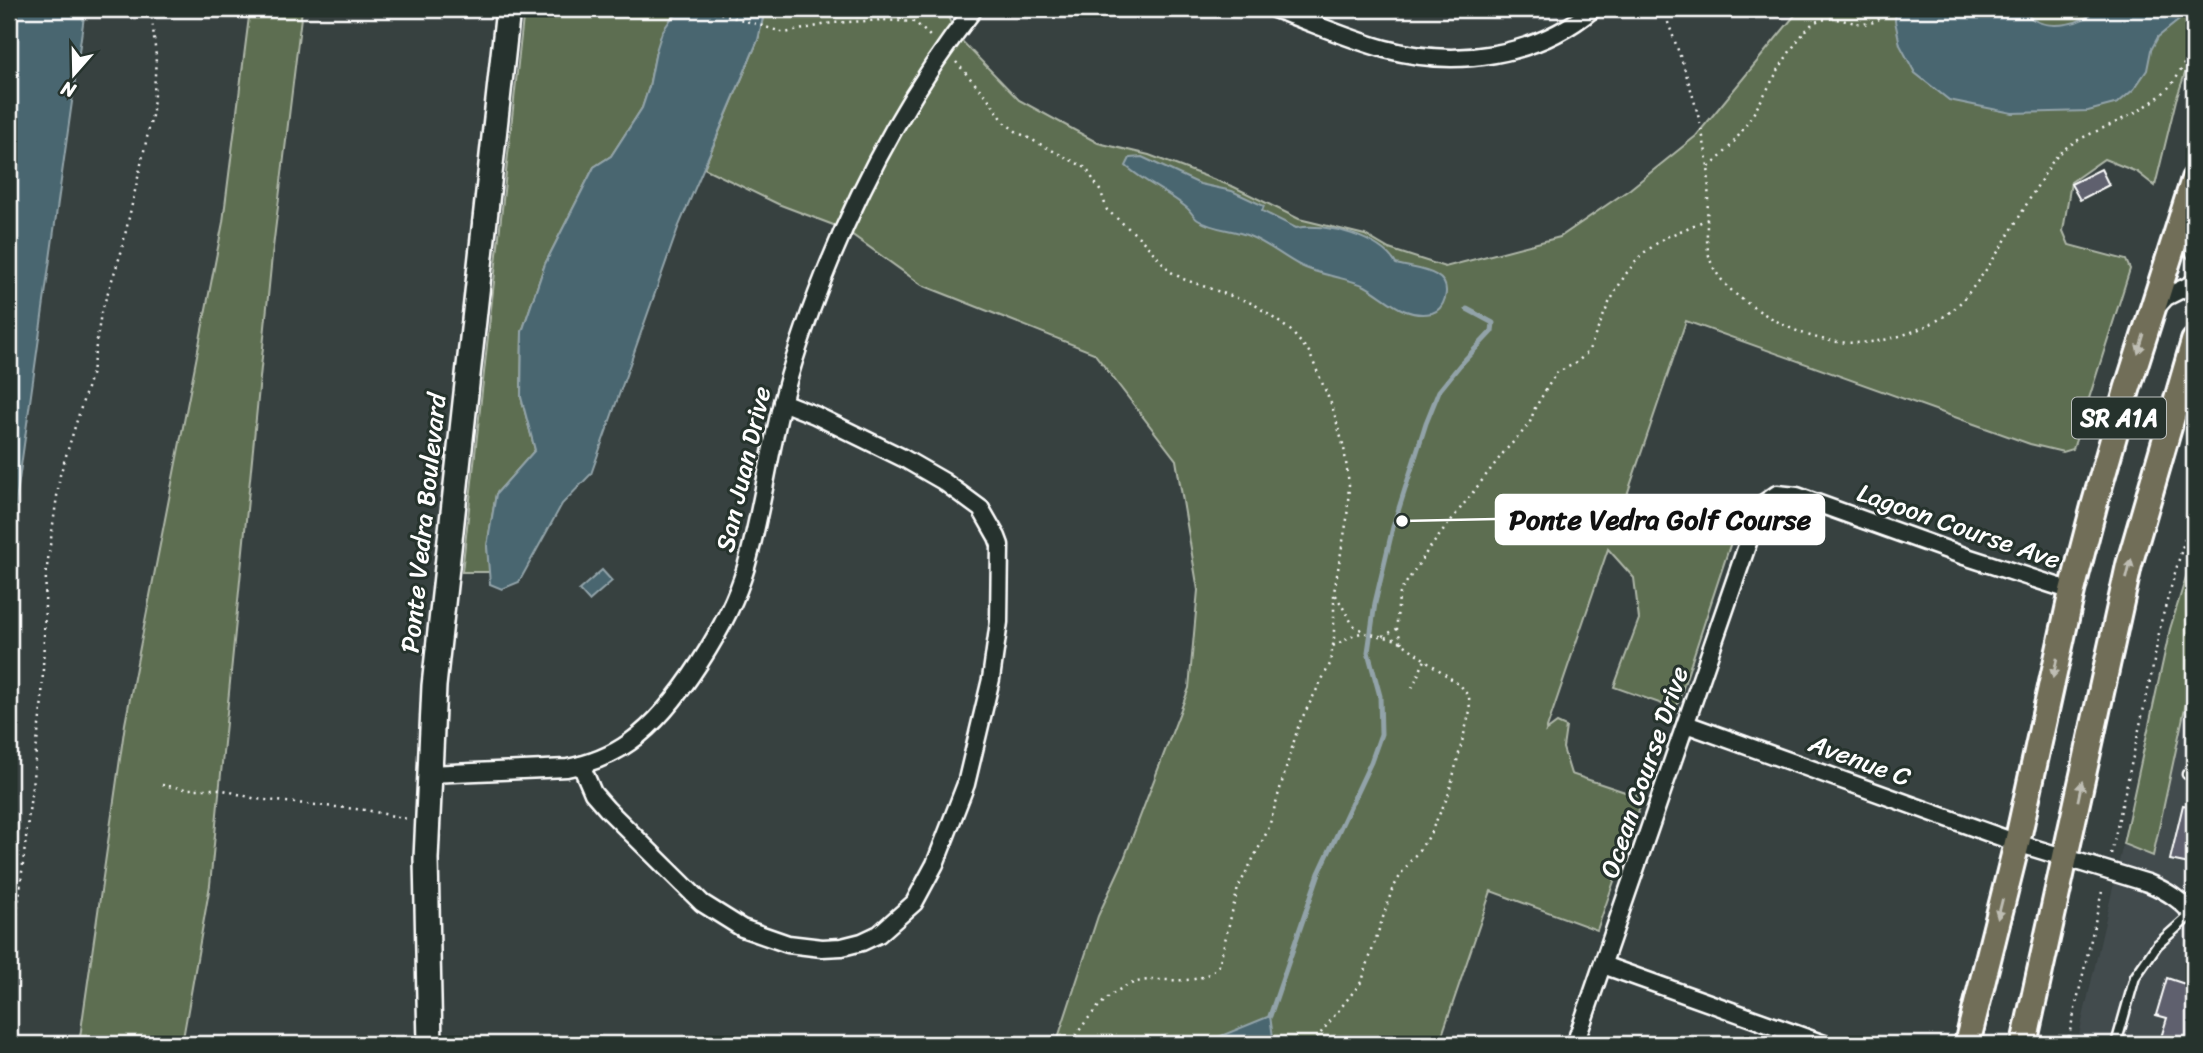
<svg xmlns="http://www.w3.org/2000/svg" width="2203" height="1053" viewBox="0 0 2203 1053" font-family="Sriracha,sans-serif">
	<rect width="100%" height="100%" fill="#374140"/>
	<filter id="ink" filterUnits="userSpaceOnUse"><feTurbulence type="fractalNoise" baseFrequency=".0143" numOctaves="2"/><feDisplacementMap in="SourceGraphic" scale="14" xChannelSelector="R" yChannelSelector="G"/><feConvolveMatrix kernelMatrix="1 2 1 2 8 2 1 2 1" color-interpolation-filters="sRGB"/></filter>
	<g filter="url(#ink)">
		<polygon fill="#434b4e" points="2194,666 2194,1044 2077,1044 2123,844 2153,855"/>
		<g fill="#5d6e51" stroke="#aeb6a8" stroke-width="2">
			<polygon points="250,9 302,9 272,256 210,885 182,1044 79,1044 125,724 223,222"/>
			<polygon points="524,9 684,9 671,19 656,51 649,87 642,108 611,156 594,167 545,264 522,332 521,397 535,450 496,494 487,546 490,572 462,572"/>
			<polygon points="765,9 945,9 955,34 1019,100 1098,143 1149,155 1234,187 1299,219 1365,235 1389,249 1445,267 1560,237 1630,189 1696,136 1800,9 2194,9 2194,47 2176,100 2155,186 2137,172 2104,159 2071,182 2063,231 2069,245 2126,260 2130,269 2073,449 2063,452 2030,444 1686,321 1627,495 1734,533 1676,709 1614,687 1639,619 1634,578 1608,549 1546,731 1557,723 1566,727 1563,748 1571,774 1643,798 1597,930 1491,891 1439,1044 1056,1044 1098,916 1122,864 1189,688 1198,590 1176,460 1094,353 922,285 844,229 778,204 704,168 758,40"/>
			<polygon points="2194,551 2194,666 2153,856 2123,844 2170,629"/>
		</g>
		<g fill="#49666f" stroke="#92a3a9" stroke-width="2">
			<polygon points="9,9 85,9 9,552"/>
			<polygon points="684,9 765,9 758,40 678,228 591,474 562,504 519,582 502,589 490,584 487,546 496,494 535,450 521,397 522,332 545,264 594,167 611,156 642,108 649,87 656,51 662,32 671,19"/>
			<path d="M 1896,9 L 2021,9 C 2025,12 2029,17 2034,20 C 2052,30 2084,24 2097,9 L 2184,9 L 2179,20 L 2158,37 L 2151,50 L 2147,70 L 2134,89 L 2118,103 L 2088,111 L 2012,113 L 1949,100 L 1915,73 L 1900,45 L 1895,21 Z"/>
			<path d="M 1142,157 L 1200,184 L 1232,191 L 1264,206 L 1262,211 L 1296,228 C 1325,222 1380,237 1396,264 C 1414,269 1453,270 1445,298 C 1443,305 1439,311 1432,313 C 1403,319 1387,298 1365,286 C 1346,277 1320,276 1299,265 C 1282,256 1267,243 1249,236 C 1232,229 1213,230 1198,220 C 1193,217 1191,211 1187,208 C 1168,192 1145,183 1126,166 L 1130,158 Z"/>
			<polygon points="602,570 612,581 589,601 579,590"/>
			<polygon points="1270,1016 1274,1044 1212,1044 1216,1038"/>
		</g>
		<g fill="none" stroke-linecap="round" stroke-linejoin="round">
			<polyline stroke="#92a3a9" stroke-width="5" points="1270,1016 1319,873 1371,762 1381,734 1380,696 1368,652 1375,603 1393,527 1426,423 1439,391 1460,365 1492,331 1493,323 1467,309"/>
		</g>
		<g fill="#5f616e" stroke="#fff" stroke-width="2">
			<polygon points="2101,169 2109,185 2080,200 2071,184"/>
			<polygon points="2183,805 2194,807 2194,865 2170,860"/>
			<polygon points="2167,978 2194,987 2194,1044 2159,1044 2167,1018 2156,1015"/>
		</g>
		<g fill="none" stroke-linecap="round" stroke-linejoin="round">
			<g stroke="#fff" stroke-width="13">
				<g id="lane">
					<polyline points="2187,774 2194,776"/>
					<polyline points="2116,1044 2135,977 2157,945 2194,912"/>
				</g>
			</g>
			<g stroke="#fff" stroke-width="21">
				<g id="street">
					<path d="M 1274,9 C 1311,22 1348,39 1385,49 C 1456,68 1536,57 1593,9"/>
					<polyline points="2185,211 2194,251"/>
					<polyline points="2156,308 2166,297 2194,283"/>
					<path d="M 1686,724 L 2017,843 L 2148,883 C 2167,891 2181,900 2194,916"/>
					<polyline points="581,765 593,793 607,809 702,903 742,928 788,944 822,948 842,947 862,942 879,934 914,903 935,864 966,784 991,679 999,622 1000,545 997,537 981,509 943,481 903,458 815,415 782,402"/>
					<path d="M 429,774 L 567,768 C 589,764 612,755 630,742 C 677,709 730,622 746,567 C 761,515 768,460 781,407 C 792,363 807,319 824,276 C 862,181 911,89 974,9"/>
					<polyline points="1603,965 1824,1044"/>
					<polyline points="1575,1044 1761,505 1777,494 1797,496 1964,556 2072,591"/>
				</g>
			</g>
			<g stroke="#fff" stroke-width="28">
				<polyline id="secondary" points="430,1044 426,859 434,686 508,9"/>
			</g>
			<g stroke="#fff" stroke-width="30">
				<g id="primary">
					<polyline points="1967,1044 2017,843 2072,591 2094,506 2127,390 2194,179"/>
					<polyline points="2024,1044 2129,565 2194,341"/>
				</g>
			</g>
			<g stroke="#fff" stroke-width="2.5" stroke-dasharray="2 5" stroke-linecap="butt">
				<polyline points="707,9 785,33 832,23 883,20 915,22 932,38"/>
				<path d="M 1663,9 C 1682,60 1701,112 1708,167 C 1711,192 1702,241 1711,262 C 1723,292 1758,311 1786,326 C 1830,348 1874,348 1919,329 C 1934,323 1947,316 1959,304 C 1996,263 2020,213 2049,167 C 2061,147 2079,139 2099,130 C 2128,117 2164,101 2180,72 C 2187,60 2190,46 2194,32"/>
				<path d="M 956,62 L 990,101 L 1005,123 L 1017,132 L 1086,168 L 1101,192 L 1107,210 L 1140,238 L 1171,272 L 1183,279 L 1254,304 L 1290,330 L 1309,352 L 1332,406 L 1344,448 L 1349,484 L 1347,519 L 1334,592 L 1334,639 L 1330,664 L 1299,724 L 1268,830 L 1238,888 L 1219,965 C 1199,990 1164,975 1137,982 C 1107,990 1086,1020 1070,1044"/>
				<path d="M 1709,167 C 1757,129 1771,65 1813,23 C 1839,10 1859,33 1879,19 L 1883,9"/>
				<polyline points="1383,636 1397,629"/>
				<polyline points="1402,643 1397,629 1397,618 1399,596 1402,589 1426,553 1504,452 1529,425 1535,408 1556,373 1576,363 1588,352 1609,303 1625,275 1641,255 1664,238 1708,219"/>
				<polyline points="1333,646 1357,634 1365,632"/>
				<polyline points="1412,688 1425,660"/>
				<polyline points="162,785 185,789 220,789 256,799 366,810 407,819"/>
				<polyline points="2111,854 2152,672 2161,622 2194,507"/>
				<polyline points="9,984 42,700 46,574 60,475 92,372 101,313 121,253 153,111 156,57 151,9"/>
				<polyline points="1312,1044 1362,981 1392,890 1403,871 1428,838 1448,796 1470,711 1469,697 1461,686 1398,640 1366,633 1353,625 1334,592"/>
				<polyline points="2067,1044 2103,887"/>
			</g>
			<use href="#lane" stroke="#26332d" stroke-width="8"/>
			<use href="#street" stroke="#26332d" stroke-width="16"/>
			<use href="#secondary" stroke="#26332d" stroke-width="23"/>
			<use href="#primary" stroke="#716e59" stroke-width="24"/>
		</g>
		<defs><path id="oneway-solid" d="M-6-.8H1V-3.2L6.5 0L1 3.2V.8H-6Z" transform="scale(1.75)"/></defs>
		<g fill="#bfbeb4">
			<use href="#oneway-solid" transform="translate(2141 344) rotate(107)"/>
			<use href="#oneway-solid" transform="translate(2129 569) rotate(-76)"/>
			<use href="#oneway-solid" transform="translate(2055 668) rotate(102)"/>
			<use href="#oneway-solid" transform="translate(2080 791) rotate(-78)"/>
			<use href="#oneway-solid" transform="translate(2000 909) rotate(104)"/>
		</g>
	</g>
	<g text-anchor="middle" stroke-width="6" stroke-linejoin="round" paint-order="stroke">
		<rect fill="#26332d" stroke="#bec2c0" stroke-width="2" x="2072" y="397.5" width="94" height="41" rx="5"/>
		<g font-size="24" font-weight="bold" fill="#fff">
			<text x="2119" y="426">SR A1A</text>
		</g>
		<g font-size="26" fill="#fff" stroke="#26332d">
			<text transform="translate(743 469) rotate(-77)" y="9">San Juan Drive</text>
			<text transform="translate(423 523) rotate(-84)" y="9">Ponte Vedra Boulevard</text>
			<text transform="translate(1959 526) rotate(19)" y="9">Lagoon Course Ave</text>
			<text transform="translate(1860 760) rotate(20)" y="9">Avenue C</text>
			<text transform="translate(1644 772) rotate(-71)" y="9">Ocean Course Drive</text>
		</g>
	</g>
	<path fill="none" stroke="#fff" stroke-width="2.5" d="M1402 521L1496 519"/>
	<circle fill="#fff" stroke="#26332d" stroke-width="2.5" cx="1402" cy="521" r="7"/>
	<rect fill="#fff" stroke="#fff" stroke-width="2.5" x="1496" y="495" width="328" height="49" rx="7"/>
	<g font-size="28" text-anchor="middle" font-weight="bold" fill="#111">
		<text x="1660" y="529">Ponte Vedra Golf Course</text>
	</g>
	<rect width="2203" height="1053" fill="none" stroke="#26332d" stroke-width="35"/>
	<rect x="18" y="18" width="2168" height="1018" fill="none" stroke="#fff" stroke-width="2.5" filter="url(#ink)"/>
	<g transform="translate(74 74) rotate(200)" stroke="#26332d" stroke-width="5" paint-order="stroke">
	<path d="M0-5L12 26L0 18L-12 26Z" fill="#ffffff"/>
	<text y="-10" font-size="19" font-weight="bold" text-anchor="middle" fill="#ffffff">N</text>
	</g>
</svg>
